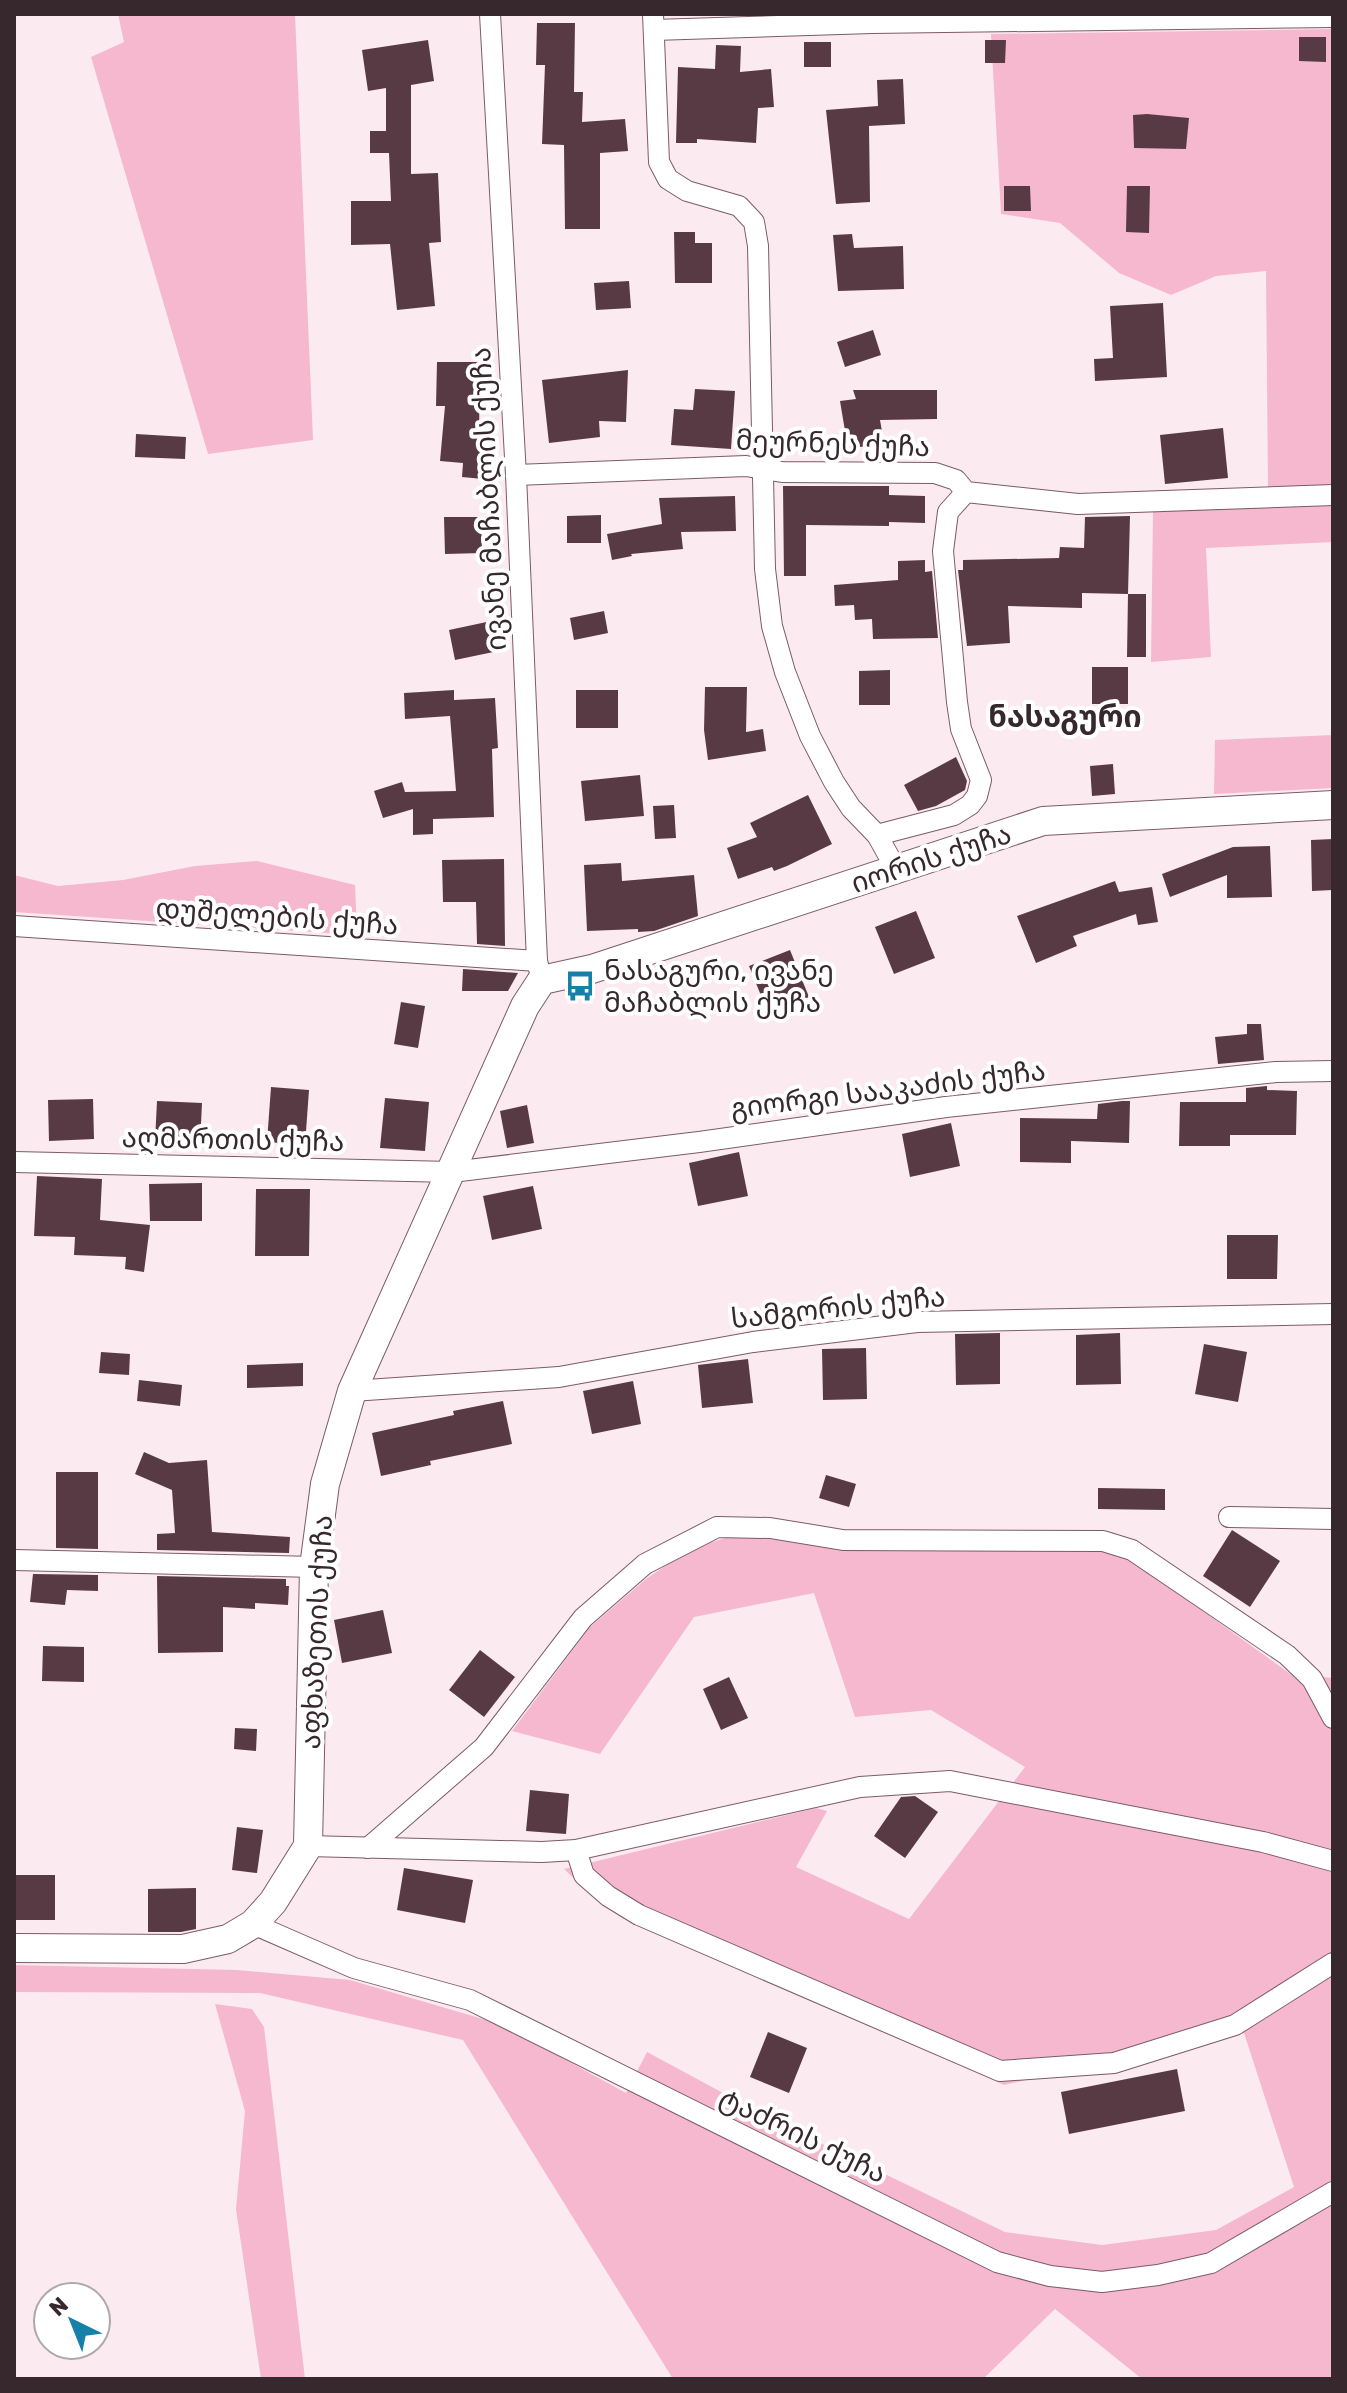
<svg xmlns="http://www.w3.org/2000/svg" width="1347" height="2393" viewBox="0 0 1347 2393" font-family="Rubik,'Noto Sans Georgian',sans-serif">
	<rect width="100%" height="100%" fill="#fbebf0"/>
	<g fill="#f6b8cf">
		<polygon points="118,14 295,14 313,440 208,454 91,57 124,42"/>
		<polygon points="1333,29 1333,487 1268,490 1266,271 1216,276 1171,295 1119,273 1060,223 1001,214 991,34"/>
		<polygon points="1333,504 1333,542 1206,548 1211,657 1151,662 1153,511"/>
		<polygon points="1333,735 1333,788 1214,794 1215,740"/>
		<polygon points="257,861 355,885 357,935 14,912 14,875 58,886 123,880 195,866"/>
		<polygon points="736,1535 847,1548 1105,1552 1135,1562 1296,1678 1312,1694 1323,1677 1333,1678 1333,2379 1142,2379 1055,2309 983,2379 673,2379 463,2040 260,1993 14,1992 14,1965 237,1970 350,1980 500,2024 626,2093 647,2052 779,2123 1005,2232 1102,2245 1216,2230 1294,2187 1244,2033 1113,2074 1034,2078 1004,2085 622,1918 585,1889 564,1869 816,1808 827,1811 796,1867 909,1919 1025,1767 931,1710 855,1717 814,1593 694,1617 600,1754 512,1731 590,1627 646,1579 691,1548"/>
		<polygon points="215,2004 252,2009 264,2027 305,2379 261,2379 236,2209 245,2111"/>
	</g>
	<g fill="#583a45">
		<polygon points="537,23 575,23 574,92 583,92 582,122 625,119 628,151 600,153 600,229 565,229 564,145 542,144 545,65 536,65"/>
		<polygon points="1299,37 1326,37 1326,62 1299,61"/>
		<polygon points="428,40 434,81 411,85 411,174 438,173 441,242 429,243 435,306 397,310 390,244 351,245 351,201 391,201 389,153 370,153 370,131 386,131 386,88 368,91 362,50"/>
		<polygon points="985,40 1006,40 1005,63 985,63"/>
		<rect x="804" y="42" width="27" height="25"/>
		<polygon points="716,45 741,46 740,72 771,69 774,107 758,108 756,143 697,139 697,143 676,143 678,67 715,69"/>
		<polygon points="903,79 905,124 869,126 870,202 836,204 826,110 878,106 877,80"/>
		<polygon points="1147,114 1189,118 1186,149 1134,148 1133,115"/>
		<polygon points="1004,186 1030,186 1031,211 1004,211"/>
		<polygon points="1127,186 1150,186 1149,233 1126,232"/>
		<polygon points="674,232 695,232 695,243 712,243 712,283 675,283"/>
		<polygon points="852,234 854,248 903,246 904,289 838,291 833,235"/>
		<polygon points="629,281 631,308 596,310 594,283"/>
		<polygon points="1163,303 1167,377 1095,381 1094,359 1113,358 1110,306"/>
		<polygon points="873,330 881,355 845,367 837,342"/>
		<polygon points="437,362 480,362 479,436 487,437 483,479 462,477 463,463 440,461 445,406 436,406"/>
		<polygon points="628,370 626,422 599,421 600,437 549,443 542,380"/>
		<polygon points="695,389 735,391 731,449 671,445 674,409 693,410"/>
		<polygon points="853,390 937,390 937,419 880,420 884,443 848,449 840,401 856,399"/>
		<polygon points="1223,428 1228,478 1165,484 1160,435"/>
		<polygon points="136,434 186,437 185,459 135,457"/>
		<polygon points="783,486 889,486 889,495 925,496 925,523 889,522 889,526 806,525 806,576 784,576"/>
		<polygon points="735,496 736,531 681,532 683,549 631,554 632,556 612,560 607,534 662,524 659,498"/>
		<polygon points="601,515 601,543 567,543 567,516"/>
		<polygon points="1130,516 1128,594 1082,593 1082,608 1008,606 1010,643 967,646 958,570 963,570 963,560 1059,558 1060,547 1084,548 1085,517"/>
		<polygon points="444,517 481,517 482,553 445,554"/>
		<polygon points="925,560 925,572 932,571 938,638 873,639 872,619 855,620 854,605 835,606 834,585 898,580 898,561"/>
		<polygon points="1128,594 1146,594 1146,657 1127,657"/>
		<polygon points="604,611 608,633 574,640 570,618"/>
		<polygon points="496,620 503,650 455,660 449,630"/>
		<rect x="1092" y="667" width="36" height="37"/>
		<polygon points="890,670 890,705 859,705 859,671"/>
		<polygon points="705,687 747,687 746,732 763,729 766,751 708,760 704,730"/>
		<polygon points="454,690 454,700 495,698 498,748 492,749 494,817 433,819 433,834 413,835 413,809 383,818 374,791 402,782 405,792 456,791 450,716 405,719 404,693"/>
		<rect x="576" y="690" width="42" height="38"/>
		<polygon points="956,757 967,781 965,790 936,806 918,811 904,785"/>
		<polygon points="1113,764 1115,794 1092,796 1090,766"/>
		<polygon points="640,775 644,816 585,821 581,781"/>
		<polygon points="808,795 832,844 787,866 774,871 772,867 738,879 727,848 757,837 750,823"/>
		<polygon points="674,805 676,838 655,839 653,806"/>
		<polygon points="1333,839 1333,890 1312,891 1311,840"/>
		<polygon points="1270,846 1272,897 1227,898 1227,875 1170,897 1162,874 1233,847"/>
		<polygon points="504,859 505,946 477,944 476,902 443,902 442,860"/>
		<polygon points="621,863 622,881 694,875 698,916 654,931 638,932 638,929 587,931 584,865"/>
		<polygon points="1115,881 1119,892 1152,887 1158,922 1138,925 1136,914 1073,936 1077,946 1036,963 1017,916"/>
		<polygon points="916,911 935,958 894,974 875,927"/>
		<polygon points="790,950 809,997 768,1013 749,966"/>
		<polygon points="463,969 518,973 508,991 462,991"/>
		<polygon points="401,1002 425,1006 418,1048 394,1044"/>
		<polygon points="1247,1024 1261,1024 1264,1060 1218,1064 1215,1037 1247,1034"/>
		<polygon points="1267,1086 1267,1090 1297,1091 1296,1135 1230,1135 1230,1146 1179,1146 1180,1102 1246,1102 1246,1088"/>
		<polygon points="271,1087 309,1090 305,1145 267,1142"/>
		<polygon points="385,1098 429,1102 425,1151 380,1148"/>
		<polygon points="93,1099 94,1139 49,1141 48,1100"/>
		<polygon points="157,1101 202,1103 200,1144 155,1141"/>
		<polygon points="1122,1101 1130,1101 1129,1143 1071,1141 1071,1163 1020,1162 1020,1118 1097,1119 1098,1104"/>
		<polygon points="527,1105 534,1143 507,1148 500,1111"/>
		<polygon points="951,1123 960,1166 910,1177 902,1134"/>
		<polygon points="739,1152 748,1196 698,1206 689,1163"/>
		<polygon points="37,1176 102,1179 100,1220 150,1225 144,1272 125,1269 126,1257 74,1255 75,1237 34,1236"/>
		<polygon points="202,1183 202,1221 150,1221 149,1184"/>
		<polygon points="533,1186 542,1229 492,1240 483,1196"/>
		<polygon points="256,1189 310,1189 309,1256 255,1256"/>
		<polygon points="1227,1235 1278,1235 1277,1279 1227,1279"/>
		<polygon points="1000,1333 1000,1384 956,1385 955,1334"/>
		<polygon points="1120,1333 1121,1384 1076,1385 1076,1335"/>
		<polygon points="1204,1344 1247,1352 1238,1402 1195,1394"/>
		<polygon points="866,1348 867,1399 823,1400 822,1349"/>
		<polygon points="101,1352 130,1354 129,1375 99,1373"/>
		<polygon points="748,1359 753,1403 702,1408 698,1365"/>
		<polygon points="303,1363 303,1386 247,1388 247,1365"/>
		<polygon points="139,1380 182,1385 180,1406 137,1401"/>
		<polygon points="633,1381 641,1424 592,1434 583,1391"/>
		<polygon points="503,1401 512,1444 430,1461 431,1465 381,1476 372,1433 454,1415 453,1411"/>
		<polygon points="144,1452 169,1463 207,1460 212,1532 290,1537 289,1553 157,1550 157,1534 175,1533 172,1490 135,1474"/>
		<polygon points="56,1472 98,1472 98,1549 56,1548"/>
		<polygon points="826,1475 856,1484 849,1507 819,1498"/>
		<polygon points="1098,1488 1165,1489 1165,1510 1098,1509"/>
		<polygon points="1232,1530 1280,1561 1250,1607 1203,1576"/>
		<polygon points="33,1574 98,1575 98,1591 67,1590 65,1605 30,1602"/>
		<polygon points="157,1576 286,1579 286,1586 289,1586 288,1605 255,1603 255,1609 223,1607 223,1652 158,1653"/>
		<polygon points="383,1610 392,1653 342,1663 334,1620"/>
		<polygon points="43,1646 84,1647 84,1682 42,1681"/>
		<polygon points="480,1650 515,1677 484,1717 449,1690"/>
		<polygon points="729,1677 748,1718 721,1730 703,1689"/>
		<polygon points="235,1728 257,1729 256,1751 234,1749"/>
		<polygon points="530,1790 569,1794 566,1834 526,1831"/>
		<polygon points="915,1796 938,1812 905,1858 874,1836 901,1797"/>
		<polygon points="237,1827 263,1830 257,1873 232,1870"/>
		<polygon points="404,1868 473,1880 465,1923 397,1910"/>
		<rect x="14" y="1875" width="41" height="45"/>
		<polygon points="196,1888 196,1929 181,1932 148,1932 148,1889"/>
		<polygon points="768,2032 807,2048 789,2093 750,2077"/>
		<polygon points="1177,2069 1185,2111 1069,2134 1061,2092"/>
	</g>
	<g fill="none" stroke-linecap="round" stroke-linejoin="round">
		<g stroke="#7b5b67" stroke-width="22">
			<g id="street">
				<polyline points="490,14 516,475 537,961 542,980"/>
				<polyline points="653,14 659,162 668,179 687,191 739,206 754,222 758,246 765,569 772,626 785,672 810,736 834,782 851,808 877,835 896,869"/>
				<polyline points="654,30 872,23 1333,17"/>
				<polyline points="516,475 746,466 782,472 935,473 956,480 966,492 1078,504 1333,495"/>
				<polyline points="877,835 954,815 970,805 977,796 981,780 961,729 957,702 943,551 948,512 966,492"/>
				<polyline points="14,926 537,961"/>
				<polyline points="14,1162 452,1172 699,1142 946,1107 1276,1072 1333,1071"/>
				<polyline points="352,1391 559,1377 753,1342 917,1322 1333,1314"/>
				<polyline points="1229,1517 1333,1519"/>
				<polyline points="14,1560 314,1567"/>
				<polyline points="308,1846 542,1852 576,1850 860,1787 950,1781 1263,1842 1333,1861"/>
				<polyline points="368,1848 484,1747 583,1618 645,1564 717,1527 770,1528 843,1540 1103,1541 1132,1550 1287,1655 1312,1679 1333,1718"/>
				<polyline points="576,1850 584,1875 608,1896 639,1915 1000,2071 1114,2063 1235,2025 1333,1963"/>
				<polyline points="253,1924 354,1968 470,2000 997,2262 1050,2276 1102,2282 1158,2275 1211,2263 1333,2192"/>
			</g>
		</g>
		<g stroke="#7b5b67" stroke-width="30">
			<polyline id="secondary" points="14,1948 183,1949 228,1939 253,1924 273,1902 308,1846 314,1567 325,1484 352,1391 525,1006 542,980 592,969 1043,821 1333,805"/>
		</g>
		<use href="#street" stroke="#fff" stroke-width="20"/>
		<use href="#secondary" stroke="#fff" stroke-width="28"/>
	</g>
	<defs>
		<g id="bus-bare" transform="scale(2.4)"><path d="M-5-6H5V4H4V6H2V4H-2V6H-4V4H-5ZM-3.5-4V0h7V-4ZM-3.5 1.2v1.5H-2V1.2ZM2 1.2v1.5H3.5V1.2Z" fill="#1680a9" stroke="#fff" stroke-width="2.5" paint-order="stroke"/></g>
	</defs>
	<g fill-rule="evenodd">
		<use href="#bus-bare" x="580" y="986"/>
	</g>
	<g text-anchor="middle" stroke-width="8" stroke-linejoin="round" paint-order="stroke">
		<g font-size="28" fill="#36282d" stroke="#fff">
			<text transform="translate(833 443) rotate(2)" y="10">მეურნეს ქუჩა</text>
			<text transform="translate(488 499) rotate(-93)" y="10">ივანე მაჩაბლის ქუჩა</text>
			<text transform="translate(931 858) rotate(-18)" y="10">იორის ქუჩა</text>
			<text transform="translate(277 916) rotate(4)" y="10">დუშელების ქუჩა</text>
			<text transform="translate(888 1089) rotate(-7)" y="10">გიორგი სააკაძის ქუჩა</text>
			<text transform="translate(233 1139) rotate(1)" y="10">აღმართის ქუჩა</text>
			<text transform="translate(838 1307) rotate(-6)" y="10">სამგორის ქუჩა</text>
			<text transform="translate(316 1632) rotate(-87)" y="10">აფხაზეთის ქუჩა</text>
			<text transform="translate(803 2135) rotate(26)" y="10">ტაძრის ქუჩა</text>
		</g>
		<g font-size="28" fill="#36282d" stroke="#fff" text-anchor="start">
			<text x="604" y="980">ნასაგური, ივანე<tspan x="604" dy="32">მაჩაბლის ქუჩა</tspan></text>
		</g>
		<g font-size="30" font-weight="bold" fill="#36282d" stroke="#fff">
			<text x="1065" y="727">ნასაგური</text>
		</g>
	</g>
	<rect width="1347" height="2393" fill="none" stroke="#36282d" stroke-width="32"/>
	<g transform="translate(72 2321) rotate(317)"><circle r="38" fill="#ffffff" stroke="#afa9ab" stroke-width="2"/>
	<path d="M0-6L14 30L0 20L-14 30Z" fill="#1680a9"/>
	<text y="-12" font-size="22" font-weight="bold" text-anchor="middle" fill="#36282d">N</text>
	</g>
</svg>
